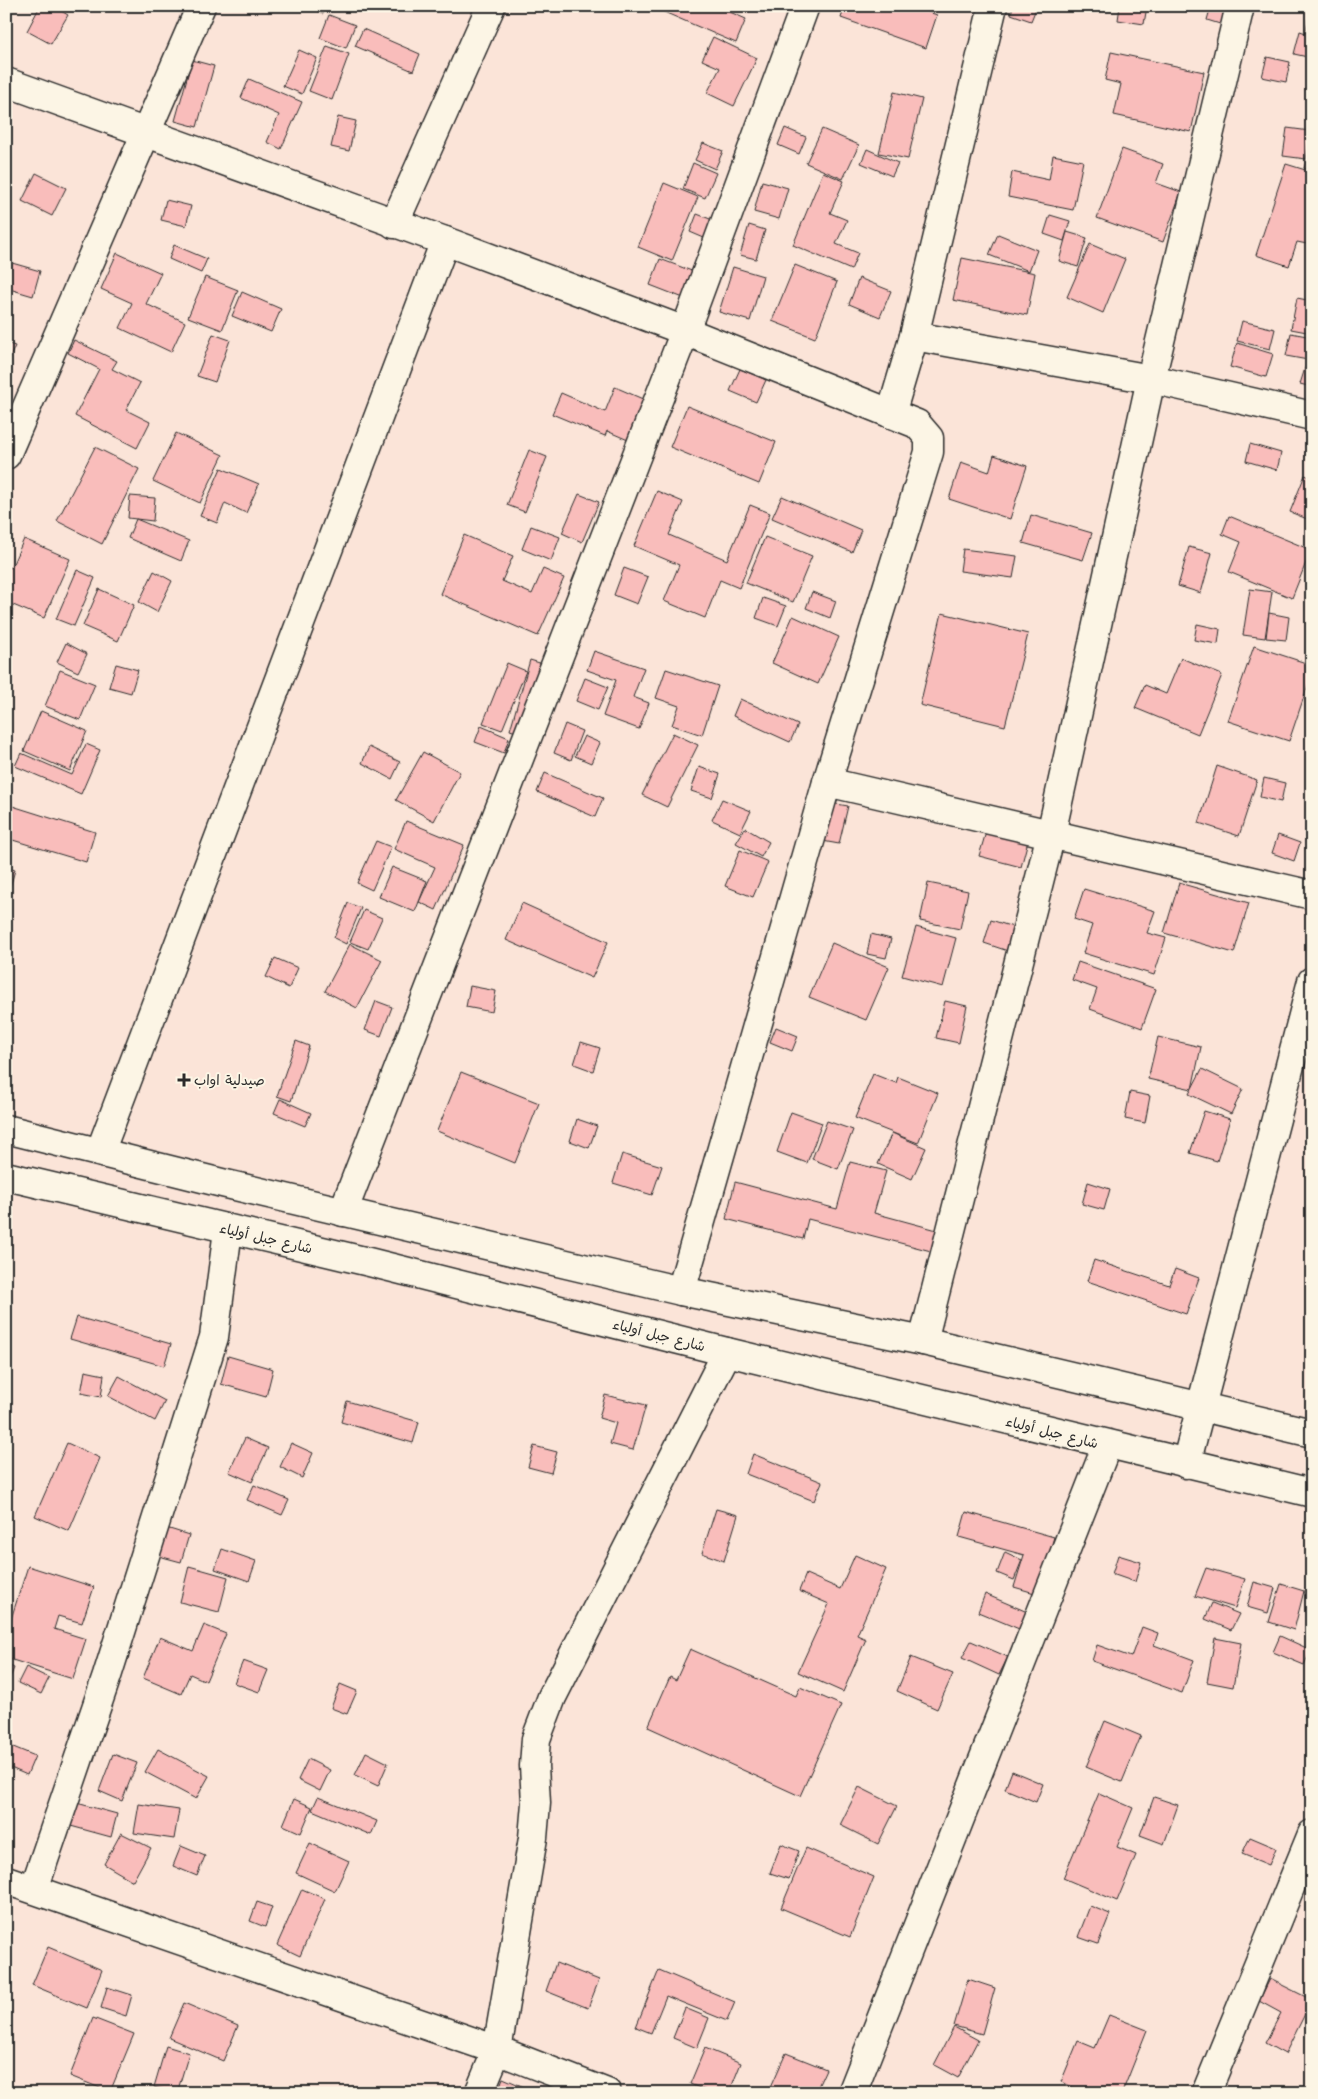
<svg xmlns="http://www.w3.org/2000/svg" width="1318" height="2099" viewBox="0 0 1318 2099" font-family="Kalam,'Playpen Sans Arabic',sans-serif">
	<rect width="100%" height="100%" fill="#fbe4d8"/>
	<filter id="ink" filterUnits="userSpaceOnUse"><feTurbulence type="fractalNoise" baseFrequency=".02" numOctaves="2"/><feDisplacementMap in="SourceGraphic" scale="10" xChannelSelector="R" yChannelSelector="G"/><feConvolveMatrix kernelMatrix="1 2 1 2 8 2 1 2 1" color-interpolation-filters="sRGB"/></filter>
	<g filter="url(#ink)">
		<g fill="#f9bdbb" stroke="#2b2b2b">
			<polygon points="40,6 53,6 68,15 51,44 27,31"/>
			<polygon points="308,6 327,6 323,14"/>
			<polygon points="658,6 716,6 746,19 736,43 657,9"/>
			<polygon points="845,6 858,8 859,6 921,6 920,9 937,15 926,48 841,18"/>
			<polygon points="1013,6 1037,6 1031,21 1011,14"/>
			<polygon points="1120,6 1147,6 1144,24 1118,20"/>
			<polygon points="1211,6 1240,6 1233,28 1207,20"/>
			<polygon points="1311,6 1312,6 1312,30 1306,29"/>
			<polygon points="329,15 355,25 346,48 320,38"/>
			<polygon points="363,29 420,54 413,71 355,46"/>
			<polygon points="1300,31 1312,35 1312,58 1294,54"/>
			<polygon points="713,37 757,58 734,106 707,93 720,68 702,60"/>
			<polygon points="327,46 349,54 332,100 309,91"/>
			<polygon points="299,50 317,58 302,94 283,86"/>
			<polygon points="1111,52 1204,72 1191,132 1114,115 1121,84 1105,80"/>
			<polygon points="1267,57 1290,62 1286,82 1262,77"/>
			<polygon points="192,60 214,66 197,127 175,121"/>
			<polygon points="249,79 302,102 281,149 267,142 279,115 241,98"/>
			<polygon points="894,92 922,99 908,159 879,153"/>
			<polygon points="338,117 356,121 349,151 331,147"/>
			<polygon points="785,128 806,137 799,154 778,145"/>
			<polygon points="1287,128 1310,131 1306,159 1283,156"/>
			<polygon points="822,129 859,145 843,179 806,163"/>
			<polygon points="703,143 723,151 715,169 695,160"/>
			<polygon points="1312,144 1312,171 1304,168"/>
			<polygon points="867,149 898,163 892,176 861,163"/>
			<polygon points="1122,149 1163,164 1156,183 1181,192 1163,242 1097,218"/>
			<polygon points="1053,155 1083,161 1073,210 1008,197 1012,172 1049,180"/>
			<polygon points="693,163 716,173 705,198 683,189"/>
			<polygon points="1286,164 1312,172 1312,245 1297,242 1289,266 1256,255"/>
			<polygon points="823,172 844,181 830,213 847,220 836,244 858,253 851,270 793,245"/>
			<polygon points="36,173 66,188 52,216 22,201"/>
			<polygon points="762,181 788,188 779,219 754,212"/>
			<polygon points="664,183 698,197 672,261 638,247"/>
			<polygon points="166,200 191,206 186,226 161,220"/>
			<polygon points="697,214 718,222 711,241 690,232"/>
			<polygon points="1050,215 1070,221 1064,241 1044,234"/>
			<polygon points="749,225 765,230 756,259 740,255"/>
			<polygon points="1067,232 1087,238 1078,267 1059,261"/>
			<polygon points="998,234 1037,250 1029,271 989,255"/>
			<polygon points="1090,244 1125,259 1103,313 1067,297"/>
			<polygon points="174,245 207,259 201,273 169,259"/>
			<polygon points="117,253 161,273 146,304 185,322 171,352 120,328 132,303 101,289"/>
			<polygon points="962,258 1035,273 1027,315 953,300"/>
			<polygon points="660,259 697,273 686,299 650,285"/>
			<polygon points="12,263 40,271 33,296 6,288"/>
			<polygon points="795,265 837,282 815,338 772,321"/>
			<polygon points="733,267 763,276 750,321 719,312"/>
			<polygon points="205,277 238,290 222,330 188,317"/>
			<polygon points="859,278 891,291 880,317 849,304"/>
			<polygon points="242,292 281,309 271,332 232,316"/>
			<polygon points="1297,298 1312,301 1312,333 1291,329"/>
			<polygon points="1242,321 1275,329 1270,349 1237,341"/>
			<polygon points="1291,333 1312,337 1308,360 1286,356"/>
			<polygon points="213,334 230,340 215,382 197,376"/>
			<polygon points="74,340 117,361 112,369 140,383 126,410 150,422 137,448 75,416 99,369 68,353"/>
			<polygon points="6,343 15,346 6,366"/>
			<polygon points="1237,343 1273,354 1266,377 1230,367"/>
			<polygon points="1307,362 1312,363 1312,387 1300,384"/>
			<polygon points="740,369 766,380 756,402 730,391"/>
			<polygon points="615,387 652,403 635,443 607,431 605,436 552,414 561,393 605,412"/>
			<polygon points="687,406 776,442 759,484 670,447"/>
			<polygon points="176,433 223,455 200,503 153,481"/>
			<polygon points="1250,444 1281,453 1277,470 1246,461"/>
			<polygon points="95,447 139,469 102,544 57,521"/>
			<polygon points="529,450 547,457 525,512 507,505"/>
			<polygon points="994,455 1027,466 1010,519 949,499 961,462 989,472"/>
			<polygon points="221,468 259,484 246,513 225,503 217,523 200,516"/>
			<polygon points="1305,475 1312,478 1312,521 1290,512"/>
			<polygon points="657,491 683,502 669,535 727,560 750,505 770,513 739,588 720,580 705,618 664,601 679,565 634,546"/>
			<polygon points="579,494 599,502 582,542 562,533"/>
			<polygon points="130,496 155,498 153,521 128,518"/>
			<polygon points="782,496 861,530 852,552 772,518"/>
			<polygon points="1031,515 1092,533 1083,560 1023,543"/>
			<polygon points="1229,516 1311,550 1292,598 1229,572 1241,542 1222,534"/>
			<polygon points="136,519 189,541 181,561 128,538"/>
			<polygon points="531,526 560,537 551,561 522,549"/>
			<polygon points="464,535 513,556 502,581 532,594 543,569 564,578 538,636 440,594"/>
			<polygon points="765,537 812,556 793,602 746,583"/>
			<polygon points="24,539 70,559 44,618 6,602 6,568 7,566 11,568"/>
			<polygon points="1189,547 1212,553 1201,593 1178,586"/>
			<polygon points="963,549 1017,556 1013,578 960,571"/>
			<polygon points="624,568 648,577 637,604 614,595"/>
			<polygon points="77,570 95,578 74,626 56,619"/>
			<polygon points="154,571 172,581 157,612 139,602"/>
			<polygon points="99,589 134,605 118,641 83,626"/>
			<polygon points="1250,589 1272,592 1265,638 1243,635"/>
			<polygon points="812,592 836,601 830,618 806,608"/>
			<polygon points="763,598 786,606 778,626 756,618"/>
			<polygon points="942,613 1028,634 1005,726 920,705"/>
			<polygon points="1269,613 1289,617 1286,640 1266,638"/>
			<polygon points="793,616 839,637 818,684 772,663"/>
			<polygon points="1197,624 1220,629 1218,644 1194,640"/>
			<polygon points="66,643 87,654 78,672 57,662"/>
			<polygon points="1254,646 1312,665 1312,673 1289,741 1228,721"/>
			<polygon points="594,651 644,668 633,697 649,703 639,729 603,716 616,680 587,670"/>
			<polygon points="1181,658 1222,675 1198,734 1135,708 1145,685 1166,694"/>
			<polygon points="530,660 546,665 525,735 510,730"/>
			<polygon points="507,663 526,671 502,730 483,723"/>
			<polygon points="116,664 138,670 131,693 109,687"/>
			<polygon points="666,669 718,686 702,735 672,725 679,706 656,698"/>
			<polygon points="60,670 95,684 80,720 45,706"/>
			<polygon points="585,678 608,687 598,710 576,701"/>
			<polygon points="740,699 798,725 790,742 733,716"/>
			<polygon points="41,711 87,731 70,771 24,751"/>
			<polygon points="565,724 582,731 571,760 554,753"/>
			<polygon points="481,726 509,738 504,753 475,742"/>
			<polygon points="673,733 698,745 667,807 642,795"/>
			<polygon points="584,736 600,743 591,763 575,756"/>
			<polygon points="86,744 100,750 81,794 15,766 21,753 72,775"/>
			<polygon points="369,747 400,762 392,779 362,763"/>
			<polygon points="423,752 460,772 434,821 396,800"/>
			<polygon points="1217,766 1257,780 1239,836 1199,823"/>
			<polygon points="699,767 720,774 712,798 691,791"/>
			<polygon points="545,773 603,798 595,817 537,792"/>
			<polygon points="1264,778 1285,783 1281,802 1260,797"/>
			<polygon points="722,799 751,811 740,833 712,820"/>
			<polygon points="825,802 848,806 839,844 817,840"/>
			<polygon points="6,804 95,832 86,862 6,838"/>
			<polygon points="406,821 464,845 436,910 419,902 435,867 394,849"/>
			<polygon points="988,825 1029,837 1021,867 979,856"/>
			<polygon points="745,828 769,842 761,857 736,843"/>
			<polygon points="1278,835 1300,843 1294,861 1272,853"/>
			<polygon points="376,841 391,847 372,890 357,883"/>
			<polygon points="740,850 768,862 753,897 725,886"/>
			<polygon points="6,867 15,870 6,901"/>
			<polygon points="392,867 427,881 415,912 379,897"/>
			<polygon points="928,883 968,891 960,929 920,921"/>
			<polygon points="1179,883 1249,903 1234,953 1164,933"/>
			<polygon points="1084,889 1155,911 1147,933 1166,938 1154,975 1083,953 1092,925 1074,919"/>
			<polygon points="348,903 361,908 346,944 334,938"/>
			<polygon points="522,903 608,942 592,978 506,940"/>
			<polygon points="364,910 382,918 368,949 350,942"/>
			<polygon points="991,920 1016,928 1008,951 984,943"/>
			<polygon points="916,927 956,938 943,987 902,976"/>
			<polygon points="871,934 891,939 886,958 867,954"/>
			<polygon points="832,943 889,967 866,1020 809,997"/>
			<polygon points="350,944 382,960 357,1008 325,991"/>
			<polygon points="275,958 298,968 289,988 266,977"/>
			<polygon points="1078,962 1156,989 1142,1028 1090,1009 1097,989 1072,980"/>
			<polygon points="470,986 496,991 492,1012 466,1007"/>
			<polygon points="376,1001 392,1007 381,1036 365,1030"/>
			<polygon points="945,1001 967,1006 959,1043 936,1038"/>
			<polygon points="776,1027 798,1036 792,1051 770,1042"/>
			<polygon points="1158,1037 1201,1047 1192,1089 1148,1079"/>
			<polygon points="296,1041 309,1046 291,1101 277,1096"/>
			<polygon points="581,1042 600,1048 593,1071 574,1064"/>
			<polygon points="1202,1069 1243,1089 1231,1114 1189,1094"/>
			<polygon points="461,1072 539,1103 515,1163 437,1131"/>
			<polygon points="873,1074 896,1083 898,1077 938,1093 918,1143 855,1118"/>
			<polygon points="1130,1092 1150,1096 1145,1123 1125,1119"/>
			<polygon points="280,1099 311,1113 305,1126 274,1113"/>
			<polygon points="1204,1111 1230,1119 1217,1161 1190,1153"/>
			<polygon points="791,1112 822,1123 807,1163 777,1152"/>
			<polygon points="577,1119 597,1126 589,1148 570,1141"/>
			<polygon points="827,1121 853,1130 838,1169 812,1159"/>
			<polygon points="892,1133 926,1148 912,1179 878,1164"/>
			<polygon points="622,1154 662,1166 652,1195 613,1183"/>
			<polygon points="850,1162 886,1171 874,1213 937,1230 931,1251 808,1219 803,1239 726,1219 735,1182 837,1209"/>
			<polygon points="1088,1182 1110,1189 1104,1210 1082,1204"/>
			<polygon points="1094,1260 1169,1285 1175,1269 1199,1278 1186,1314 1087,1281"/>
			<polygon points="77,1317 171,1344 164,1366 70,1339"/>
			<polygon points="228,1356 273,1369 266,1397 221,1384"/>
			<polygon points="85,1371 104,1375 101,1397 81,1393"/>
			<polygon points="119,1376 165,1401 155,1421 108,1396"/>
			<polygon points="605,1395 646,1405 633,1450 610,1444 616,1423 599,1418"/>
			<polygon points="347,1401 419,1422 413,1443 341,1422"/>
			<polygon points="245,1438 268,1448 252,1482 229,1472"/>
			<polygon points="67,1443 100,1458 69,1531 35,1516"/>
			<polygon points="291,1443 313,1453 302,1478 280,1467"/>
			<polygon points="534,1446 557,1452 551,1473 528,1467"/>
			<polygon points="753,1454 822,1482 814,1501 746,1474"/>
			<polygon points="254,1485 289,1500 282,1515 247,1500"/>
			<polygon points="716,1509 738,1515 724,1561 702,1553"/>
			<polygon points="966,1512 1054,1537 1038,1594 1014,1587 1024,1555 959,1537"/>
			<polygon points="163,1527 189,1535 181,1562 155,1555"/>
			<polygon points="222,1549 256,1561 249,1581 215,1569"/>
			<polygon points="1005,1552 1022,1560 1014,1580 997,1573"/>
			<polygon points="855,1555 886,1569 857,1635 866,1639 843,1692 798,1672 829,1604 799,1591 806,1574 840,1589"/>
			<polygon points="1118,1555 1141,1562 1135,1582 1112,1574"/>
			<polygon points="28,1566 94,1587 82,1623 58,1616 54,1629 86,1639 73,1679 6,1658 6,1624 9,1625"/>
			<polygon points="189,1566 228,1577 219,1612 180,1602"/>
			<polygon points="1206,1568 1245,1579 1235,1608 1195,1596"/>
			<polygon points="1254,1582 1275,1588 1268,1613 1247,1607"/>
			<polygon points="1281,1584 1304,1591 1294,1630 1269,1622"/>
			<polygon points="985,1594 1032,1614 1024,1631 978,1612"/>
			<polygon points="1212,1603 1239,1614 1231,1630 1205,1619"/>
			<polygon points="204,1625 226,1634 206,1681 190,1674 181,1694 143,1678 160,1637 193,1651"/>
			<polygon points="1142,1627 1158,1633 1154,1645 1194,1660 1182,1693 1092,1661 1097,1645 1131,1657"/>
			<polygon points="1280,1636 1311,1650 1304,1665 1273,1652"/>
			<polygon points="1215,1638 1241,1643 1233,1687 1207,1682"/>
			<polygon points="971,1641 1008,1657 999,1675 962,1658"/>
			<polygon points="690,1649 796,1696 800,1687 841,1705 800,1796 648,1727 670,1677 676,1680"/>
			<polygon points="911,1657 953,1674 937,1709 897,1691"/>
			<polygon points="243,1661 268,1670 259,1692 234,1683"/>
			<polygon points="6,1664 14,1668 7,1685 6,1685"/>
			<polygon points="26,1667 49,1678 41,1694 18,1683"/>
			<polygon points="340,1684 357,1691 347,1714 331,1708"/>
			<polygon points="1105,1721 1141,1736 1122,1782 1086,1767"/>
			<polygon points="6,1744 35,1756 27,1775 6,1766"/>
			<polygon points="158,1749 209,1776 196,1799 145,1772"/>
			<polygon points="366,1752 388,1763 378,1786 355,1775"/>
			<polygon points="113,1754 137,1763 122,1801 99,1791"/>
			<polygon points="308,1759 330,1770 320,1791 298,1780"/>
			<polygon points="1012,1771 1043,1784 1036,1802 1005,1789"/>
			<polygon points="859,1787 897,1806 878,1844 840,1825"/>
			<polygon points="1099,1793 1133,1808 1117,1847 1136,1855 1117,1901 1063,1878"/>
			<polygon points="318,1797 377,1821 371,1835 312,1810"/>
			<polygon points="1154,1797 1178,1805 1164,1844 1140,1835"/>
			<polygon points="294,1799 312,1807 301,1833 283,1825"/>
			<polygon points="73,1802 117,1814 111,1837 67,1825"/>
			<polygon points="139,1804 179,1810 174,1839 134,1833"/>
			<polygon points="121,1833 151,1848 133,1881 104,1864"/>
			<polygon points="1250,1837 1276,1848 1269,1865 1242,1854"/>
			<polygon points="310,1843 349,1861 335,1891 296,1873"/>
			<polygon points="781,1844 799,1851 789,1879 770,1873"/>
			<polygon points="181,1846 205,1856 197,1876 173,1866"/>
			<polygon points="806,1848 874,1877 850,1937 781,1908"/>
			<polygon points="302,1889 325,1899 300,1956 277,1945"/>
			<polygon points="257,1902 272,1907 265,1927 250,1921"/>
			<polygon points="1090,1906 1110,1914 1098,1944 1078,1937"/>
			<polygon points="48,1947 102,1970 87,2008 32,1985"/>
			<polygon points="556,1963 599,1980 588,2008 546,1991"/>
			<polygon points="659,1970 735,2002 727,2021 666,1996 651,2033 636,2027"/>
			<polygon points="968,1979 995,1988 982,2034 954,2026"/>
			<polygon points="1270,1979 1312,2000 1285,2054 1265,2043 1281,2013 1259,2001"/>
			<polygon points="107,1987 132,1995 126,2016 101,2008"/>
			<polygon points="184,2003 238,2026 223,2061 169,2038"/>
			<polygon points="685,2008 709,2018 697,2048 673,2038"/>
			<polygon points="1109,2015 1147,2030 1122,2093 1087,2093 1061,2082 1078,2041 1095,2048"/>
			<polygon points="93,2018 134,2034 110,2092 70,2076"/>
			<polygon points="954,2027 978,2040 958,2078 934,2065"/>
			<polygon points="166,2046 189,2053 177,2093 154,2087"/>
			<polygon points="705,2048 741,2063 729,2093 712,2093 690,2084"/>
			<polygon points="786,2053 826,2069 815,2093 778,2093 770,2089"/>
			<polygon points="503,2078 538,2093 497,2093"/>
		</g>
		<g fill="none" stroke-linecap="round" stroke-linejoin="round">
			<g stroke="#2b2b2b" stroke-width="31">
				<g id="street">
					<polyline points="6,82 445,241 685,331 917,424 929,438 929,452 827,782 681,1291"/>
					<polyline points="394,224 491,6"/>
					<polyline points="914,336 1151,379 1312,416"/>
					<polyline points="891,414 914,336 993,6"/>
					<polyline points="6,455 201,6"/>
					<polyline points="827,782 1312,895"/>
					<polyline points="100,1152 445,241"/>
					<polyline points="343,1212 685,331 805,6"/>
					<polyline points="923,1341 1051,834 1151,379 1240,6"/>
					<polyline points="1186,1464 1312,981"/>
					<polyline points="6,1880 497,2050 607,2093"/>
					<polyline points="34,1889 107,1676 214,1337 228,1230"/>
					<polyline points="479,2093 497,2050 533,1838 536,1803 534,1766 536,1739 552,1697 727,1352"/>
					<polyline points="852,2093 1107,1445"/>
					<polyline points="1206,2093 1312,1834"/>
				</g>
			</g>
			<g stroke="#2b2b2b" stroke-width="31">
				<g id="primary">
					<polyline points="6,1129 222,1183 681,1291 923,1341 1312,1433"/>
					<polyline points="6,1176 369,1262 727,1352 1312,1493"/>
				</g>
			</g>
			<use href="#street" stroke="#fcf5e5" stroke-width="28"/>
			<use href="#primary" stroke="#fcf5e5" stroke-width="28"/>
		</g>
	</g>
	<path fill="#2b2b2b" stroke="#fcf5e5" stroke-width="2" d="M181.5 1072.5h5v5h5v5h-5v5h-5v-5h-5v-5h5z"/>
	<g text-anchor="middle" stroke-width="4" stroke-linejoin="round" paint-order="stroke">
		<g font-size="14" fill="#2b2b2b" stroke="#fcf5e5" text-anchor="start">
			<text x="194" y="1085">صيدلية اواب</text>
		</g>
		<g font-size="14" fill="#2b2b2b" stroke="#fcf5e5">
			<text transform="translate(266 1238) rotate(13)" y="5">شارع جبل أولياء</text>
			<text transform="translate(659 1335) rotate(14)" y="5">شارع جبل أولياء</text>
			<text transform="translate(1052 1432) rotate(14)" y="5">شارع جبل أولياء</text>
		</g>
	</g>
	<rect width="1318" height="2099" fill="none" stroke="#fcf5e5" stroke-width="25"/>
	<rect x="12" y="12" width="1293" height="2074" fill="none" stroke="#2b2b2b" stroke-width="2" filter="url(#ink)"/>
</svg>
